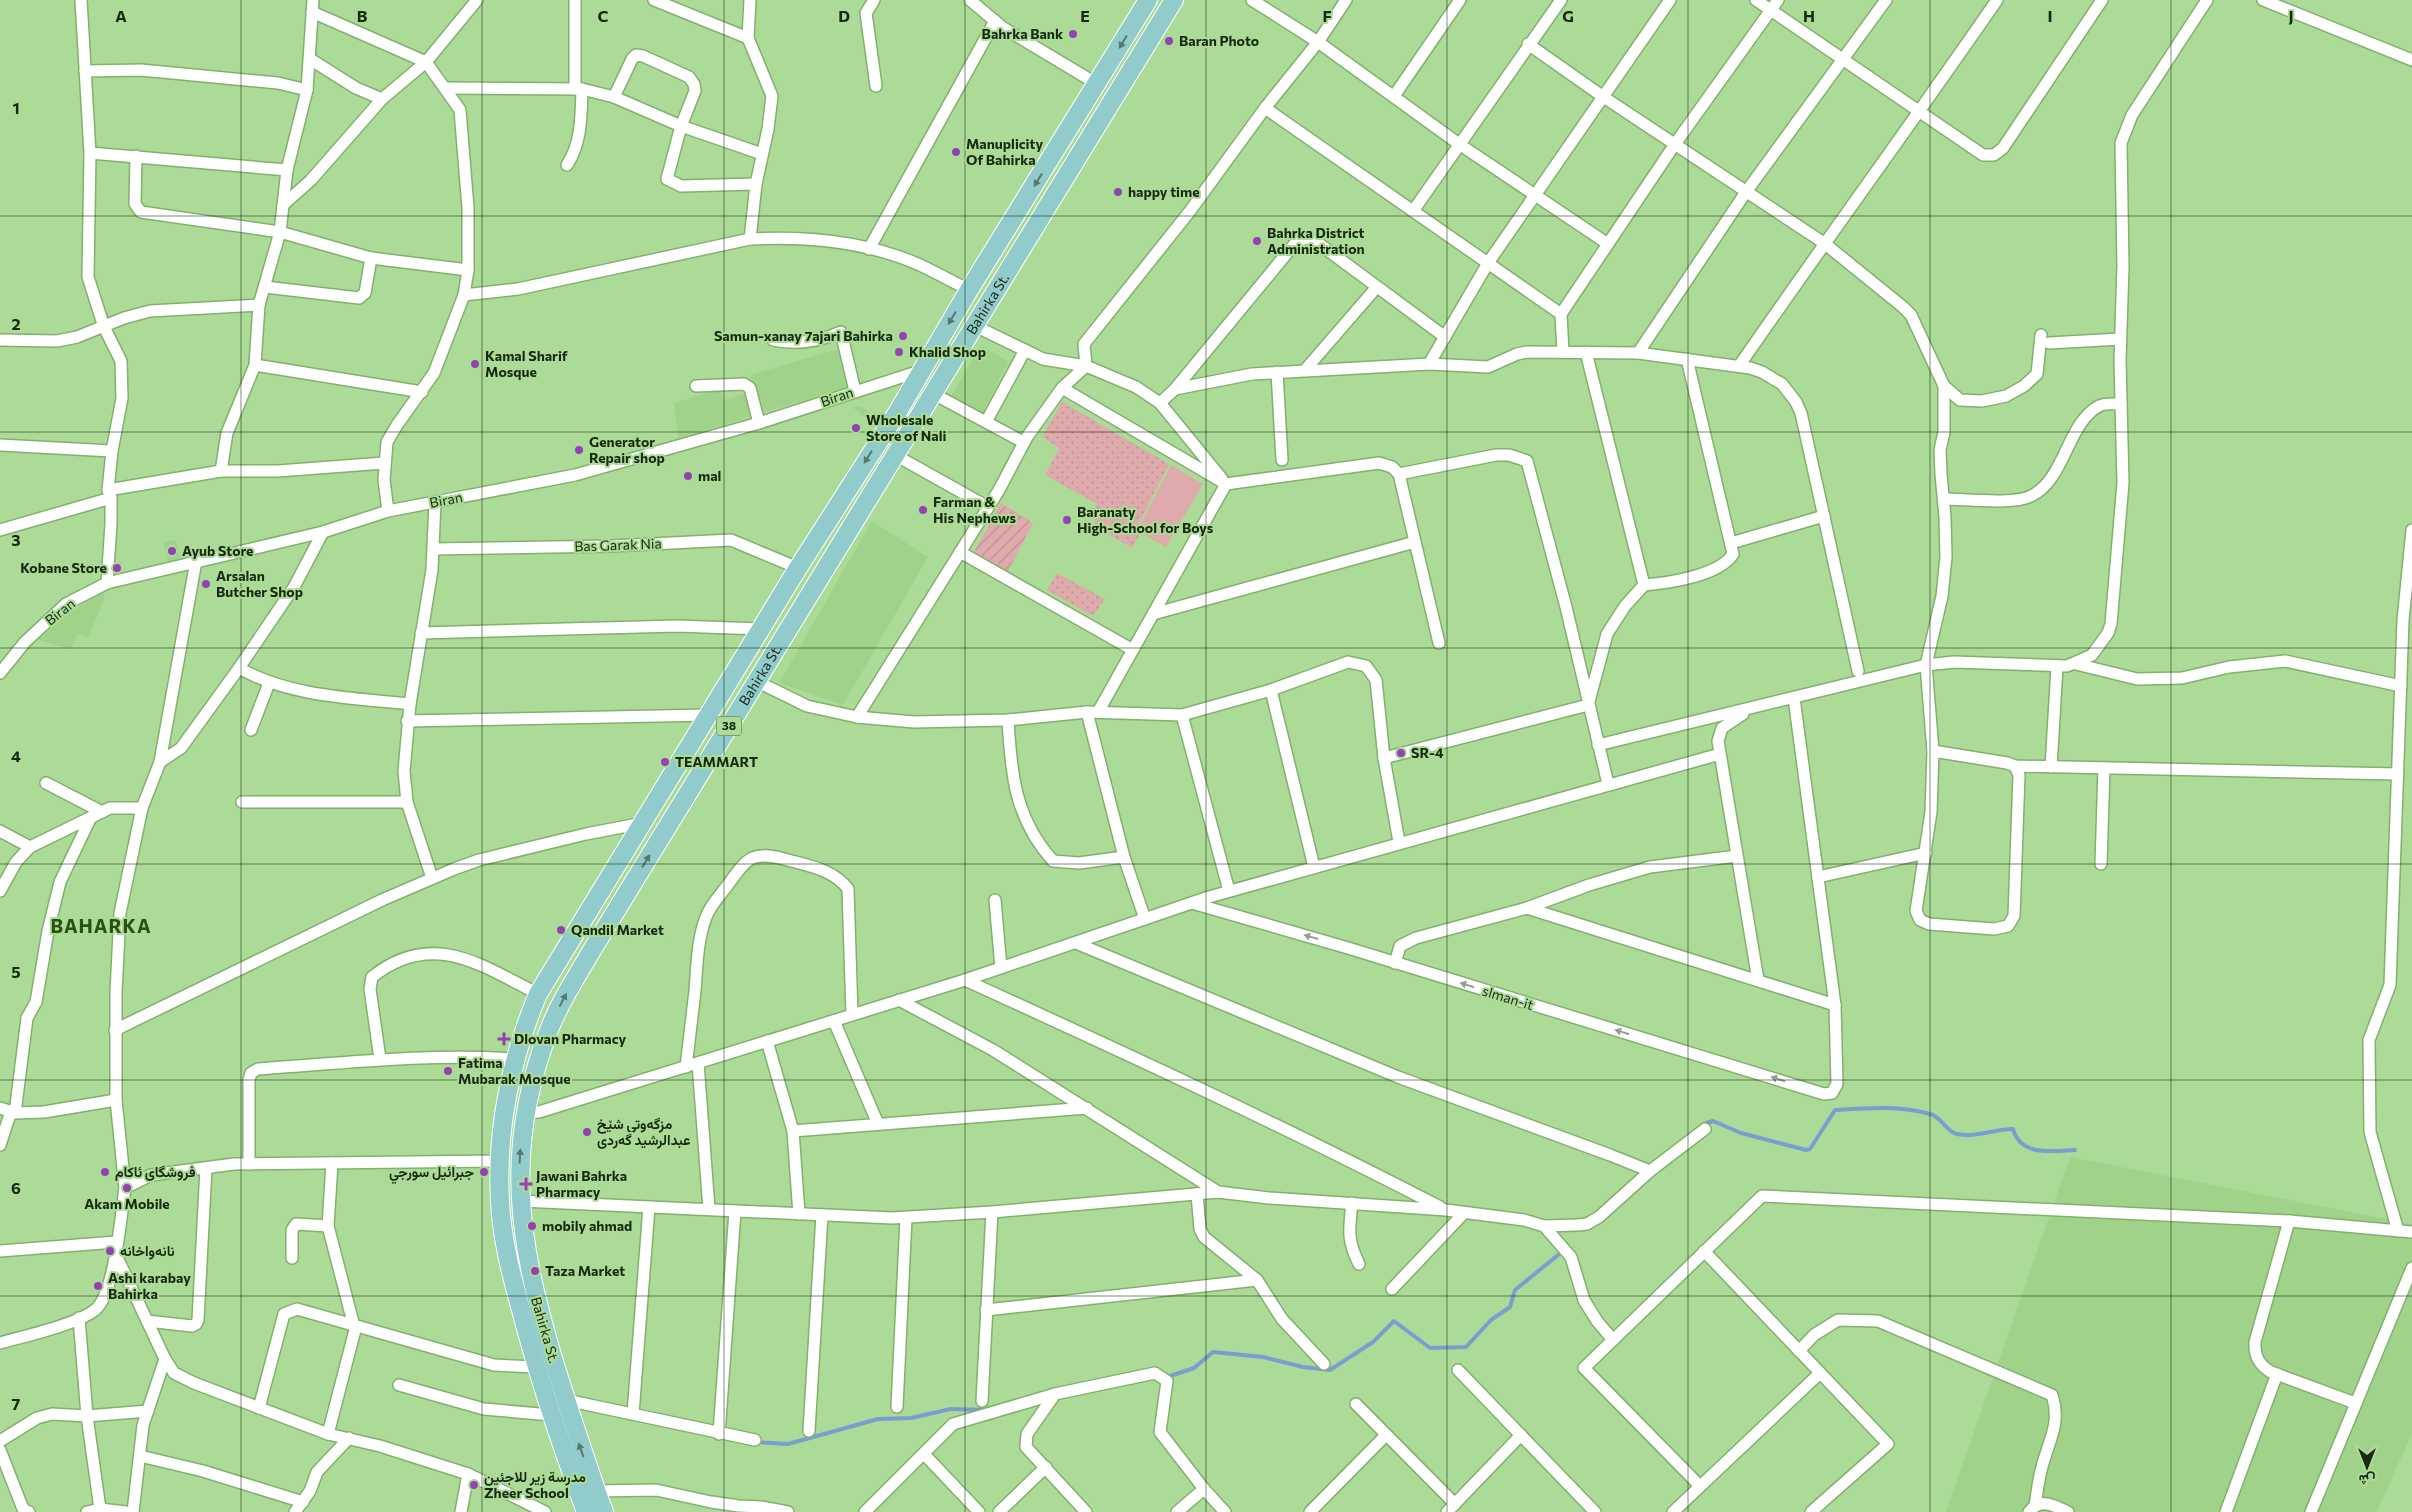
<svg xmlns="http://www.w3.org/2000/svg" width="2412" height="1512" viewBox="0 0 2412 1512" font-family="Commissioner,Vazirmatn,sans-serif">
	<defs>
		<pattern id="park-dots" width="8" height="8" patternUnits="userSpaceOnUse" patternTransform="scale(1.25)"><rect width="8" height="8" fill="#deaaac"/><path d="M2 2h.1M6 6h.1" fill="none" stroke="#be9293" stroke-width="1.8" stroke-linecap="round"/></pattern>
		<pattern id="garden-furrows" width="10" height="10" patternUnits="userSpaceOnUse" patternTransform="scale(1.25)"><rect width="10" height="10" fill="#deaaac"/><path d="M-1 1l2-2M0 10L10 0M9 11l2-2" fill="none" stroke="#be9293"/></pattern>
	</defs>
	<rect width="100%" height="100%" fill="#acdb98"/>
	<g fill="#a0d389">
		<polygon points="981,345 1008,362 982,414 951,396"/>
		<polygon points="838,349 850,387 761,413 750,375"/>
		<polygon points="720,389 723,400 747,393 753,416 678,438 674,403"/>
		<polygon points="860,406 877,417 873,423 852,407"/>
		<polygon points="872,521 928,557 843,705 779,683"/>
		<polygon points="176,540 181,561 168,564 164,542"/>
		<polygon points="112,561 122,562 123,575 112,577"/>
		<polygon points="101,593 105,594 102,605 88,638 78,634 70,649 38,640 67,615"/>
		<polygon points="2070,1157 2412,1224 2412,1433 2377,1512 1946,1512"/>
	</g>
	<g fill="url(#park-dots)">
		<polygon points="1062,402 1169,464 1135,531 1140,534 1132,548 1096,527 1093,515 1097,504 1045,475 1059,448 1042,437"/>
		<polygon points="1057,573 1105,599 1093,616 1047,590"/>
	</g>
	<polygon fill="url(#garden-furrows)" points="1001,503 1033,523 1008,571 974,552"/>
	<polygon fill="#deaaac" points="1171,465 1203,484 1166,547 1137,531"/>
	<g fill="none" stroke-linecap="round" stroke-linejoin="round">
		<g stroke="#799ecf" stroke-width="4">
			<path d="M 1704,1124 L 1713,1121 L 1741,1133 L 1806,1150 L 1810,1149 L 1835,1110 C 1865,1108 1900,1105 1930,1114 C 1941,1116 1946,1132 1957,1134 C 1976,1138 1994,1129 2013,1129 C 2021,1157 2052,1151 2075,1150"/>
			<polyline points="1167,1377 1194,1368 1213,1352 1263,1357 1303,1367 1330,1370 1373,1342 1394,1321 1430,1348 1466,1347 1491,1320 1510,1307 1515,1290 1558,1255"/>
			<polyline points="755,1442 788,1444 878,1419 911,1418 951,1409 986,1410"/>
		</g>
		<g stroke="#83b06f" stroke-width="14">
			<g id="street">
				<polyline points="81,0 90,153 88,277 104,327 121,361 122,398 112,451 108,490 111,498 111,524 107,583"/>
				<polyline points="575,0 575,89"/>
				<polyline points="654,0 748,38"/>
				<polyline points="874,0 866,13 876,86"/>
				<polyline points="970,0 1002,27 1097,84"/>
				<polyline points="1252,0 1318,42 1459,144 1608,244"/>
				<polyline points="1756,0 1983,155 1994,155 2003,148 2102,0"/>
				<polyline points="2263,0 2412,60"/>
				<polyline points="312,12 426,62 460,110 468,208 468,270 464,295 434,373 397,425 387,442 384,480 388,511"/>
				<polyline points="1528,44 1602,96 1824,243 1903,307 1911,315 1944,386 1960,400 1982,401 2006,396 2024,386 2037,374 2041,335"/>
				<polyline points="310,59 356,88 382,99"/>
				<polyline points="85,71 141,70 278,83 307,90"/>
				<polyline points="446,88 582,89 614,97 681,126 762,154"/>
				<polyline points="1394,96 1460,0"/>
				<polyline points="614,97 632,59 636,55 643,56 689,77 694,84 695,91 681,126 667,179 681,186 756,184"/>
				<polyline points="1265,108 1561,314"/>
				<polyline points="90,153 287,170"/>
				<polyline points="136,156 135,204 141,212 280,232 371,258 468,270"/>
				<path d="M 567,165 C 582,142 581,116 582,89"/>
				<polyline points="283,205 311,180 382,99 426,62 477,0"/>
				<polyline points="1413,211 1561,0"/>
				<polyline points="750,239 756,184 768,129 772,96 748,38 750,0"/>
				<polyline points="869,249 995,21"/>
				<polyline points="265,287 359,298 365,293 371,258"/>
				<path d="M 464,295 L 518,289 L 750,239 C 806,236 868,242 920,265 C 937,273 953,282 969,290"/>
				<polyline points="973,325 1043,359 1086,366 1136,387 1160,403 1175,389 1252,374 1429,364 1488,367 1517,354 1527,352 1638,353 1750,368 1762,372 1782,384 1796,402 1801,413 1858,671"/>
				<polyline points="0,340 57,341 77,337 124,318 150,311 259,305"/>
				<path d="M 773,340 C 797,345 818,342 841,332 L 855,391"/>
				<polyline points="2049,343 2120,339"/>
				<polyline points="1563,352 1561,314 1675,144 1778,0"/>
				<polyline points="1586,352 1644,585"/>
				<polyline points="1638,353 1746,192 1886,0"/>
				<polyline points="1429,364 1488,263 1670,0"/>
				<polyline points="255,365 422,392"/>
				<path d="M 1739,366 C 1824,243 1912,123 1997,0"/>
				<polyline points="1305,370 1376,288"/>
				<polyline points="1277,372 1282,460"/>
				<polyline points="696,386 744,384 750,388 759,423"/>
				<polyline points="1944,386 1944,432 1940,450 1941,474 1945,517 1946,557 1942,596 1926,665 1933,751 1931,812 1916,911 1920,920 1929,924 1994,929 2008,926 2014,916 2019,775 2015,766"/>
				<polyline points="1062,388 1226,484 1379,463 1392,467 1399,474 1439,643"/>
				<polyline points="1175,389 1297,241 1307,238 1318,243 1445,337"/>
				<polyline points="932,393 1023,442"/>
				<polyline points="1160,403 1222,479"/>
				<polyline points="986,422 1025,350"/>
				<polyline points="0,445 112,451"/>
				<polyline points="895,455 988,507"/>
				<polyline points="221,471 227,433 255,365 259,305 280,232 287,170 307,90 313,0"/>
				<polyline points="1399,474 1496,455 1509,455 1527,461 1566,607 1608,784"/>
				<polyline points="108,490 221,471 278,471 384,463"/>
				<path d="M 1944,499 C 1965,499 2014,505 2031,496 C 2065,480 2067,423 2099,406 C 2104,403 2115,404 2121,404"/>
				<polyline points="0,530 111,498"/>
				<polyline points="1731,543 1824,516"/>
				<polyline points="433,549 612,546 731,540 798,568"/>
				<polyline points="960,552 1133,650"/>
				<polyline points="1153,614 1415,542"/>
				<polyline points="421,633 677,626 760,629"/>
				<polyline points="2076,664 2137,679 2182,678 2229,667 2285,661 2401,686"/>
				<path d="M 239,668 C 290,697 353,698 410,704"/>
				<polyline points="0,673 25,642 66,604 107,583 323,532 388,511 575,475 759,423 920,371"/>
				<polyline points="756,681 807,706 857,717 914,722 1008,720 1087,712 1182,715 1271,690 1348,662 1366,666 1376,680 1384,758 1399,842"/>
				<polyline points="1271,690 1314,867"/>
				<polyline points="1087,712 1124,857 1145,919"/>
				<polyline points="1098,712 1226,484"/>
				<polyline points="1743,714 1722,728 1718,741 1758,980"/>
				<polyline points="1182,715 1229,891"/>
				<polyline points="857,717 999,490 1027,437 1062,388 1086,366 1084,344 1190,211 1265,108 1318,42 1346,0"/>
				<path d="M 1008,720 C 1011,774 1015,819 1053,861 L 1079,863 L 1124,857"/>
				<polyline points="407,721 708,715"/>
				<polyline points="251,730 269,683"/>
				<polyline points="1598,745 1926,665 1954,662 2067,666 2092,655 2108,633 2111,624 2123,483 2120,360 2123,266 2121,143 2132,115 2207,0"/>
				<polyline points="1933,751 2007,763 2015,766 2398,774"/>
				<path d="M 1384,758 L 1588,705 L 1607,634 L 1625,606 L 1644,585 C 1668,583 1719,576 1733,554 L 1687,359"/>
				<polyline points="160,762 181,748 239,668 294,587 323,532"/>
				<polyline points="2051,767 2057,667"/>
				<polyline points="46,783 102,812"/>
				<polyline points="242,802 407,802"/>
				<polyline points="0,831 30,847"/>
				<polyline points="2101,864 2104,768"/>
				<polyline points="1818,877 1926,853"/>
				<polyline points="432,878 407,802 404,771 410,704 432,570 435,502"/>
				<polyline points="0,891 16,862 30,847 110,808 142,808"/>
				<polyline points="995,900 1001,968"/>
				<polyline points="1192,903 1348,948 1824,1094 1832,1093 1837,1084 1835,1005 1794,698"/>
				<polyline points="1527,908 1835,1005"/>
				<polyline points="1076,943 1398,1077 1610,1155 1650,1171"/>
				<polyline points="1395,963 1400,946 1416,938 1527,908 1589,885 1650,867 1737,856"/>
				<path d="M 965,980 C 1125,1053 1284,1126 1440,1207"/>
				<polyline points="899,1000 993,1050 1218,1192"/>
				<polyline points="834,1021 878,1124"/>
				<polyline points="115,1030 382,900 454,869 479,860 586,834 643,823"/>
				<polyline points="767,1041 793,1131 799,1214"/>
				<path d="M 380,1059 L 370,989 L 372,977 C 432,929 481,965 538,994"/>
				<polyline points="698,1063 709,1209"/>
				<path d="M 686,1067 C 689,1042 692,1017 695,991 C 697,966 697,941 706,917 C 710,906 720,895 727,886 C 748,857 752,850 788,860 C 810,866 834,870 848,889 L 852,1015"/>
				<polyline points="0,1108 15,1113 44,1112 116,1100"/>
				<polyline points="15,1113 27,1018 36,1002 48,931 60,882 91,817"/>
				<polyline points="525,1113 539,1112 965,980 1209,897 1720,754"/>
				<polyline points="793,1131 1087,1108"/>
				<polyline points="0,1145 11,1111"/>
				<path d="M 249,1164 L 249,1080 L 251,1073 L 258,1069 C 344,1063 429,1053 515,1059"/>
				<polyline points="125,1188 116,1100 116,992 120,913 142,808 160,762 196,561"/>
				<polyline points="1197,1194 1200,1229 1204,1237 1257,1280 1282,1319 1324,1364"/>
				<polyline points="521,1201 892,1218 992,1212 1218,1192 1269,1198 1446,1210 1524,1220 1544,1226 1577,1225 1587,1224 1599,1217 1650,1171 1705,1129"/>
				<path d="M 1352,1203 C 1349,1230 1347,1240 1359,1264"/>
				<path d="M 2289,1221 L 2255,1342 C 2254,1356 2259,1365 2271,1372 L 2355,1403"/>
				<polyline points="1544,1226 1571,1257 1584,1300 1597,1321 1613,1340"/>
				<polyline points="2398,1231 2370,1132 2369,1040 2390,985 2403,620 2412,530"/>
				<polyline points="0,1251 116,1242"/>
				<polyline points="1704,1251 1888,1444 1811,1512"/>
				<polyline points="116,1255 165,1359 174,1373 194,1383 328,1434 380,1446 468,1474 545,1512"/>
				<polyline points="292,1258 292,1230 296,1224 328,1226"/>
				<polyline points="1392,1289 1464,1213"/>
				<polyline points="986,1310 1257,1280"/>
				<polyline points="79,1318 87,1416 100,1509"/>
				<polyline points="147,1321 192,1326 196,1324 198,1320 206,1168"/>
				<path d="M 0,1343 C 24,1336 76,1325 95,1310 C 115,1294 121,1214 125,1188 L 151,1175 L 234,1164 L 500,1161"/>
				<path d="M 1799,1351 L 1814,1335 L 1838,1320 L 1878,1321 L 2052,1395 C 2062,1425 2047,1443 2041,1471 C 2038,1482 2037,1494 2035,1506"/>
				<polyline points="1458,1370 1595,1512"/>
				<polyline points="399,1385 484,1409 551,1415"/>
				<polyline points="1055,1394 1027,1434 1026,1447 1086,1512"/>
				<polyline points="566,1400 755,1440"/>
				<polyline points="982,1401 992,1212"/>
				<polyline points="1356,1404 1455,1504"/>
				<polyline points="897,1407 906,1218"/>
				<polyline points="259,1408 284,1314 297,1309 494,1365 535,1367"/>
				<polyline points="633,1414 649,1207"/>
				<polyline points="809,1431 822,1215"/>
				<polyline points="328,1434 355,1330 328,1226 332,1163"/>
				<polyline points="719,1434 735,1211"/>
				<polyline points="0,1441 37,1418 52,1414 87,1416 148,1411"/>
				<polyline points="0,1450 23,1509 29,1512"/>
				<polyline points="924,1454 979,1512"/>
				<polyline points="140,1456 203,1471 303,1502"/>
				<polyline points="1700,1486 1584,1368 1762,1196 2289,1221 2412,1232"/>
				<polyline points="596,1491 656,1490 711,1502 739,1506 761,1507 788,1512"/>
				<polyline points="87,1512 100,1509 126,1512"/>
				<polyline points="133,1512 143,1425 165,1359"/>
				<polyline points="295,1512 310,1491 317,1472 349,1438"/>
				<polyline points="461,1512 468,1474"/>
				<polyline points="865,1512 953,1424 1055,1394 1155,1373 1167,1381 1160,1432 1204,1489 1225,1512"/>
				<polyline points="999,1512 1046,1467"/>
				<polyline points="1177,1512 1204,1489"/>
				<polyline points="1310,1512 1386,1435"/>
				<polyline points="1447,1512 1521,1435"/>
				<polyline points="1673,1512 1820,1373"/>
				<path d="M 2029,1512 C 2040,1497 2054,1506 2068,1512"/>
				<polyline points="2226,1512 2277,1374"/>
				<polyline points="2311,1512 2412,1268"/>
			</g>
		</g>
		<g stroke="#fff" stroke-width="20">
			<g id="primary">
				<path d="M 586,1512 C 561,1445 539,1379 521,1310 C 511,1274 502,1239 500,1202 C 496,1131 511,1059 538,994 L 798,568 L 897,413 L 969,290 L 1148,0"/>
				<path id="s1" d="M 604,1512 C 586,1463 571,1415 555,1365 C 519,1245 502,1151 549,1030 C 560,1001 577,976 592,950 C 613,916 634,881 655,847 L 1174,0"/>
			</g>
		</g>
		<use href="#street" stroke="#fff" stroke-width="11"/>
		<use href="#primary" stroke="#91cbcc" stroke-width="18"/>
	</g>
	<defs><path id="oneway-solid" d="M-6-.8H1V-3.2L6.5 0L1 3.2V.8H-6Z" transform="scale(1.25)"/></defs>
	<g fill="#547a6e">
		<use href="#oneway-solid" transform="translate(1123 42) rotate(121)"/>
		<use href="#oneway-solid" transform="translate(1038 180) rotate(122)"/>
		<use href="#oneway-solid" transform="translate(952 318) rotate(121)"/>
		<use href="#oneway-solid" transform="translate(868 457) rotate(122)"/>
		<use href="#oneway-solid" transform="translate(646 861) rotate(-59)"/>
		<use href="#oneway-solid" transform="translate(563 1000) rotate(-62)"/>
		<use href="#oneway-solid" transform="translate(520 1156) rotate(-87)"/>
		<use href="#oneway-solid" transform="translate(581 1450) rotate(-110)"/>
	</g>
	<g fill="#979f93">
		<use href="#oneway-solid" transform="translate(1311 937) rotate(-164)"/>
		<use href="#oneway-solid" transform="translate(1467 985) rotate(-163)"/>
		<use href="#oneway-solid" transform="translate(1622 1032) rotate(-163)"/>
		<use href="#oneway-solid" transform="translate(1778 1079) rotate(-163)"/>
	</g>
	<path fill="none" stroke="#182a10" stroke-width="1" stroke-opacity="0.55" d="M 241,0 L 241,1512M 482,0 L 482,1512M 724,0 L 724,1512M 965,0 L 965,1512M 1206,0 L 1206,1512M 1447,0 L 1447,1512M 1688,0 L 1688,1512M 1930,0 L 1930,1512M 2171,0 L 2171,1512M 0,216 L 2412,216M 0,432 L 2412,432M 0,648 L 2412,648M 0,864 L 2412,864M 0,1080 L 2412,1080M 0,1296 L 2412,1296"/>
	<g fill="#9542b1" stroke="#acdb98" stroke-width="2">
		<circle cx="1073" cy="34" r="5"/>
		<circle cx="1169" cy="41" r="5"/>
		<circle cx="956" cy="152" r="5"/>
		<circle cx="1118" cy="192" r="5"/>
		<circle cx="1257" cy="241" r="5"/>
		<circle cx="903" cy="336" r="5"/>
		<circle cx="899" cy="352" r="5"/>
		<circle cx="475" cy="364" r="5"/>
		<circle cx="856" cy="428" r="5"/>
		<circle cx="579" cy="450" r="5"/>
		<circle cx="688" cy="476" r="5"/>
		<circle cx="923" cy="510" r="5"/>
		<circle cx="1067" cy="520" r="5"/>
		<circle cx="172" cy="551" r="5"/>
		<circle cx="117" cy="568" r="5"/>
		<circle cx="206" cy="584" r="5"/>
		<circle cx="1401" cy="753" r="5"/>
		<circle cx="665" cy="762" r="5"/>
		<circle cx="561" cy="930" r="5"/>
		<path d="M501.5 1031.5h5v5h5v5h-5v5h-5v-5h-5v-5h5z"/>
		<circle cx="448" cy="1071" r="5"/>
		<circle cx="587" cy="1132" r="5"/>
		<circle cx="105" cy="1172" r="5"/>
		<circle cx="484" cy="1172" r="5"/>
		<path d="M523.5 1176.5h5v5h5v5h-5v5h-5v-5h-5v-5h5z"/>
		<circle cx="127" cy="1188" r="5"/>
		<circle cx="532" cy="1226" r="5"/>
		<circle cx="110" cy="1251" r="5"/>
		<circle cx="535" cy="1271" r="5"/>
		<circle cx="98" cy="1286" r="5"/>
		<circle cx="474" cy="1485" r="5"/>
	</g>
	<g text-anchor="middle" stroke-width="4" stroke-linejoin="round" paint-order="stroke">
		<rect fill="#acdb98" stroke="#445f39" stroke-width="1" x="716.5" y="716.5" width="25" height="19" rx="4"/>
		<g font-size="12" font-weight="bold" fill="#182a10">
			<text x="729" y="730">38</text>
		</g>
		<g font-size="14" font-weight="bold" fill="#182a10" stroke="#acdb98" text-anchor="start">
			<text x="1063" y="39" text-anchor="end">Bahrka Bank</text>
			<text x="1179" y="46">Baran Photo</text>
			<text x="966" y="149">Manuplicity<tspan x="966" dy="16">Of Bahirka</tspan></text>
			<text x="1128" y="197">happy time</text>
			<text x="1267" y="238">Bahrka District<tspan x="1267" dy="16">Administration</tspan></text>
			<text x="893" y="341" text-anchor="end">Samun-xanay 7ajari Bahirka</text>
			<text x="909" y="357">Khalid Shop</text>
			<text x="485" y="361">Kamal Sharif<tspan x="485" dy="16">Mosque</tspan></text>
			<text x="866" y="425">Wholesale<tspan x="866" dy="16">Store of Nali</tspan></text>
			<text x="589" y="447">Generator<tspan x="589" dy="16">Repair shop</tspan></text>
			<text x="698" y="481">mal</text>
			<text x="933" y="507">Farman &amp;<tspan x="933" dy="16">His Nephews</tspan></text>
			<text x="1077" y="517">Baranaty<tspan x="1077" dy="16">High-School for Boys</tspan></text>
			<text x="182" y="556">Ayub Store</text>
			<text x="107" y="573" text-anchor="end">Kobane Store</text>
			<text x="216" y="581">Arsalan<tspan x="216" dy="16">Butcher Shop</tspan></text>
			<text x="1411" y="758">SR-4</text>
			<text x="675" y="767">TEAMMART</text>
			<text x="571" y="935">Qandil Market</text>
			<text x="514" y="1044">Dlovan Pharmacy</text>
			<text x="458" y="1068">Fatima<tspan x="458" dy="16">Mubarak Mosque</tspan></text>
			<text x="597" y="1129">مزگەوتی شێخ<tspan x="597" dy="16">عبدالرشید گەردی</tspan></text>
			<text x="115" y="1177">فروشگای ئاکام</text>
			<text x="474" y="1177" text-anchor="end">جبرائيل سورجي</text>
			<text x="536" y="1181">Jawani Bahrka<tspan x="536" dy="16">Pharmacy</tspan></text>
			<text x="127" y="1209" text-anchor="middle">Akam Mobile</text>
			<text x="542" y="1231">mobily ahmad</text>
			<text x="120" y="1256">نانەواخانە</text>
			<text x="545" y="1276">Taza Market</text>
			<text x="108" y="1283">Ashi karabay<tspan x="108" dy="16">Bahirka</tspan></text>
			<text x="484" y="1482">مدرسة زير للاجئين<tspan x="484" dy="16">Zheer School</tspan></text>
		</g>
		<g font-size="14" fill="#182a10" stroke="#acdb98">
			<text dy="5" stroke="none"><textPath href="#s1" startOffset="1346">Bahirka St.</textPath></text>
			<text transform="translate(837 397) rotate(-19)" y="5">Biran</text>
			<text transform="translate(446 500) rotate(-11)" y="5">Biran</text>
			<text transform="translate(618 545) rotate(-2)" y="5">Bas Garak Nia</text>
			<text transform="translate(60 612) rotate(-38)" y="5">Biran</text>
			<text dy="5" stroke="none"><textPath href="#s1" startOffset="911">Bahirka St.</textPath></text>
			<text transform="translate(1508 998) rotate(17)" y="5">slman-it</text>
			<text transform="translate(545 1330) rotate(74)" y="5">Bahirka St.</text>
		</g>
		<g font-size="19" font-weight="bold" letter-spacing="1" fill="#295111" stroke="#acdb98">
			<text x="101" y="933">BAHARKA</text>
		</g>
	</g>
	<g font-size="16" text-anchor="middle" font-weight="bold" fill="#182a10" stroke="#acdb98" stroke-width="4" stroke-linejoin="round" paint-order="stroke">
		<text x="121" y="22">A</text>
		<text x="362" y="22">B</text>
		<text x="603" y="22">C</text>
		<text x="844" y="22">D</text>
		<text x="1085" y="22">E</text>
		<text x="1327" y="22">F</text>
		<text x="1568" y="22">G</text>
		<text x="1809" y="22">H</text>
		<text x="2050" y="22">I</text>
		<text x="2291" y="22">J</text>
		<text x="16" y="114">1</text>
		<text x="16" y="330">2</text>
		<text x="16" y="546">3</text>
		<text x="16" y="762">4</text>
		<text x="16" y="978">5</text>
		<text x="16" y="1194">6</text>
		<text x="16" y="1410">7</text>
	</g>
	<g transform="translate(2367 1467) rotate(180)" stroke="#acdb98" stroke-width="4" paint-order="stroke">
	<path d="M0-4L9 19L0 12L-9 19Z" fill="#182a10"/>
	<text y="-8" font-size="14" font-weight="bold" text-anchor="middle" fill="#182a10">ش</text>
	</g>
</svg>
